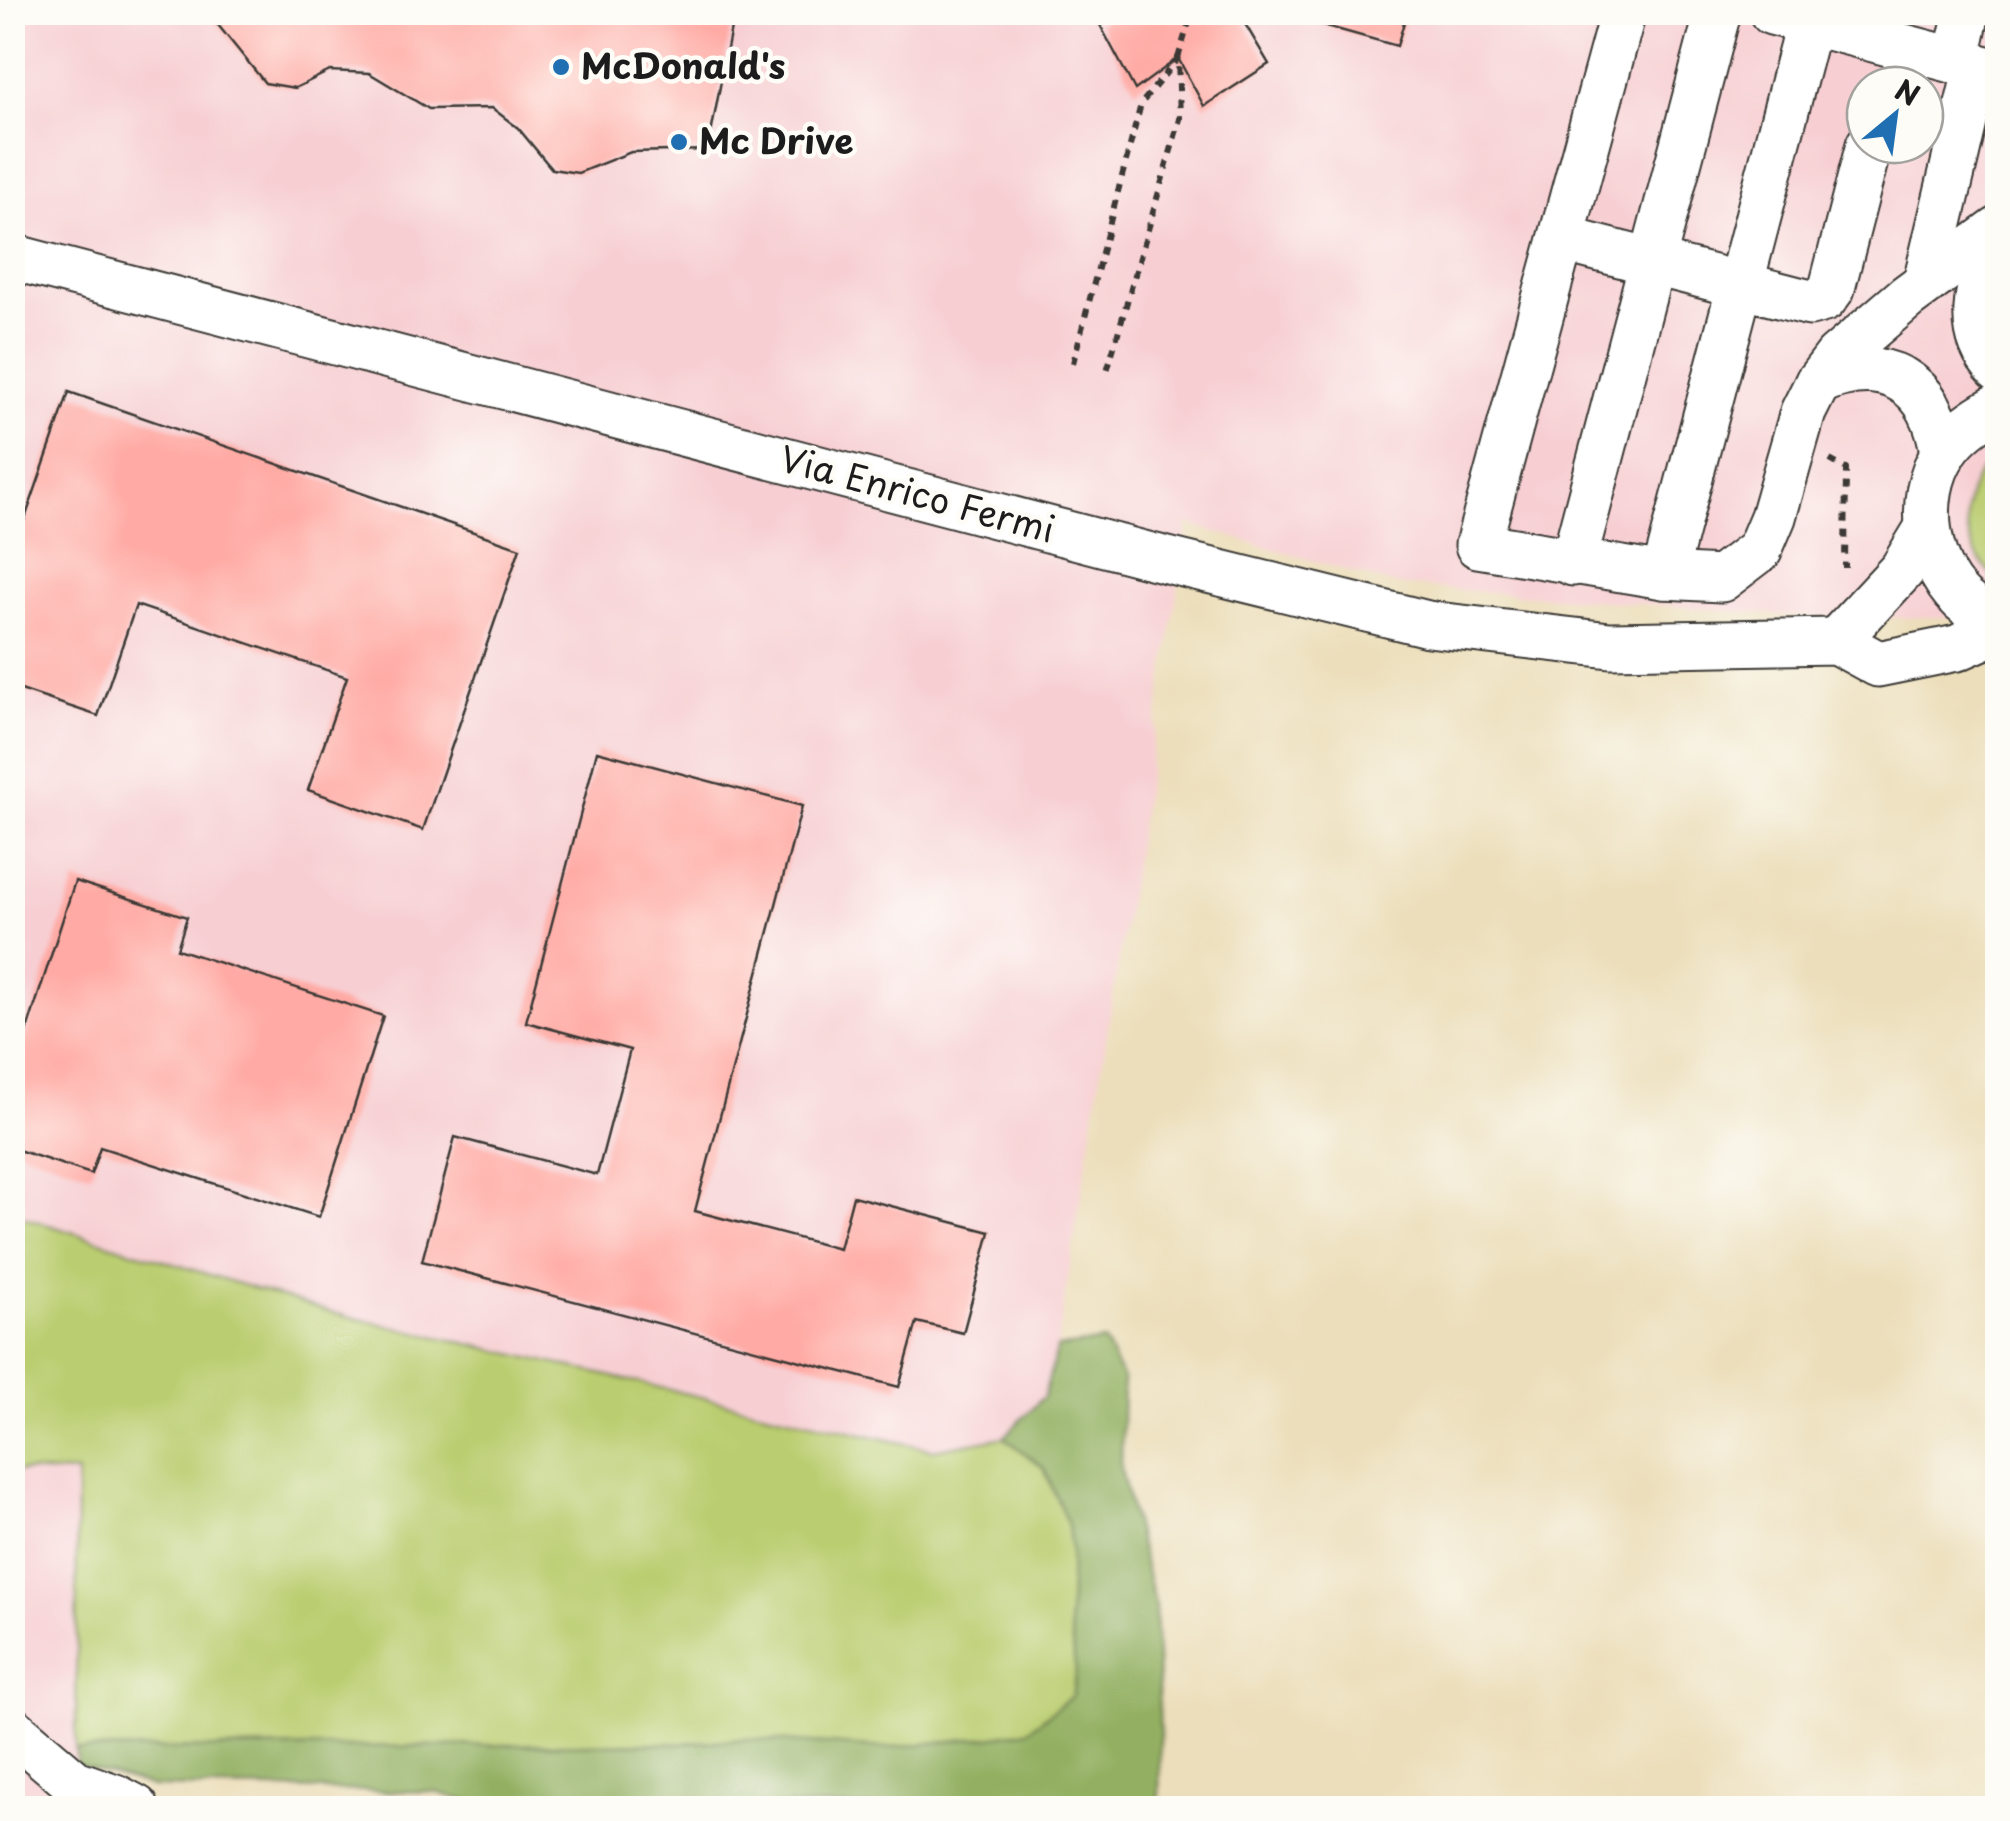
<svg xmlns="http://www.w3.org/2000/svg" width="2010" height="1821" viewBox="0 0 2010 1821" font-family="'Playpen Sans',sans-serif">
	<rect width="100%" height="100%" fill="#fdfcf7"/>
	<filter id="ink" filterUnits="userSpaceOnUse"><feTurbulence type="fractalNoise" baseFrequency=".01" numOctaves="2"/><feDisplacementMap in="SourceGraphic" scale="20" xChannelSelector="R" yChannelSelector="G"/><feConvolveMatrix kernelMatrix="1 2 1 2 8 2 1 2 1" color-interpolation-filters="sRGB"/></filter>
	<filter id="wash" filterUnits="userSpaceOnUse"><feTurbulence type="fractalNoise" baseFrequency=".0048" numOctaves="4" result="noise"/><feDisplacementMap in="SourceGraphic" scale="40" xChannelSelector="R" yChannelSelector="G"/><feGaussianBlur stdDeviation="2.25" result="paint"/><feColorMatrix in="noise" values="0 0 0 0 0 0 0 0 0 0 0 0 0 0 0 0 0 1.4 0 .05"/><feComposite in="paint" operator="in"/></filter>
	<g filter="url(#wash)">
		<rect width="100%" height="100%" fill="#ecdeba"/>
		<g fill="#f7cfd3" fill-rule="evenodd">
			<path d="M 12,13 L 1997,13 L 1997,617 L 1825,618 L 1396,585 L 1188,524 L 1057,1348 L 1044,1396 L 1004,1437 L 933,1450 L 333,1313 L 13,1214 ZM 1865,85 L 1925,85 L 1925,145 L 1865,145 Z"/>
			<polygon points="13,1471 77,1472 75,1808 13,1808"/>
		</g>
		<g fill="#bacd70" stroke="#6b7446" stroke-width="2.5">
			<path d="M 1997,453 L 1997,579 C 1956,543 1957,489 1997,453 Z"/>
			<polygon points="13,1214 333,1313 933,1450 1004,1437 1044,1468 1068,1525 1071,1551 1069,1621 1076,1672 1072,1696 1027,1731 990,1737 885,1748 750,1739 684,1743 76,1750 77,1473 13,1471"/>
		</g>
		<polygon fill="#93b062" stroke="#58663f" stroke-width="2.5" points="1104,1341 1123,1379 1121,1470 1155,1606 1160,1732 1159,1808 479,1805 436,1792 152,1787 76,1765 76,1750 684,1743 750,1739 885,1748 989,1737 1027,1731 1072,1696 1076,1672 1069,1621 1071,1551 1068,1525 1044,1468 1004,1437 1044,1396 1057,1348"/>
		<g id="blocks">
			<g fill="#ffaaa4">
				<polygon points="194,12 734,12 708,150 631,152 578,173 552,169 518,128 492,108 429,109 369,73 330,71 295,88 265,83 218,25"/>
				<polygon points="1117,12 1238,12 1269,64 1204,106 1178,58 1135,90 1099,23"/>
				<polygon points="1276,12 1407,12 1397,46"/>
				<polygon points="69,392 520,548 423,830 308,790 347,677 136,605 98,716 12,687 12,556"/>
				<polygon points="597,751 802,806 695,1211 839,1249 853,1196 990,1232 963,1333 917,1322 899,1387 422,1261 455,1137 597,1175 630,1050 526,1022"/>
				<polygon points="75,881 187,917 177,949 383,1016 319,1217 100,1147 91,1174 12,1148 12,1077"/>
			</g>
		</g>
	</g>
	<g filter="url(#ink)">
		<use href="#blocks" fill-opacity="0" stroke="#3b3934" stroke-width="2.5"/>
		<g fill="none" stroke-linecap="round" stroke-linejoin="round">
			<g stroke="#3b3934" stroke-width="49">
				<g id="minor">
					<polyline points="1623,12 1478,545 1664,576 1721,579 1759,550 1773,517 1803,412 1818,382 1837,357 1907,297 1998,230"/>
					<polyline points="1772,12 1998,72"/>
					<polyline points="1956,61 1967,12"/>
					<polyline points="1562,239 1810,303 1824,299 1832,288 1869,145"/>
					<path d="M 1998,249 C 1975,284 1965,334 1998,368"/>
					<polyline points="12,257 1151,556 1428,624 1610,645 1836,641 1878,664 1957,648 1998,630"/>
					<polyline points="1926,282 1977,67"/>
					<path d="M 1818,382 C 1885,353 1933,381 1943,453"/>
					<path d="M 1998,407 C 1977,419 1958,431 1945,451 C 1914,497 1925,573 1970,606 C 1979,612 1989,616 1998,622"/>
					<polyline points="1573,563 1718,12"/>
					<polyline points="1664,576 1809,22"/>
					<polyline points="1836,641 1902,570 1927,529"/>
					<polyline points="12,1729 75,1783 115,1797 136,1808"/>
				</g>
			</g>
			<g stroke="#3b3934" stroke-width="6" stroke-dasharray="8 8" stroke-linecap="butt">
				<polyline points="1178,58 1192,12"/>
				<polyline points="1073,363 1141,104 1178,58 1180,119 1107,371"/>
				<polyline points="1830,460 1846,469 1845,568"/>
			</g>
			<use href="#minor" stroke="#fff" stroke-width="45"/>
		</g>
	</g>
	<g fill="#1f6fb2" stroke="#fdfcf7" stroke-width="4">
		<circle cx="561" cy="67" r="10"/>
		<circle cx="679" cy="142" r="10"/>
	</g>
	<g text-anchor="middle" stroke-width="9" stroke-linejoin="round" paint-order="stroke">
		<g font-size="35" font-weight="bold" fill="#1c1c1c" stroke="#fdfcf7" text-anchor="start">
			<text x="581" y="79">McDonald's</text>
			<text x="699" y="154">Mc Drive</text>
		</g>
		<g font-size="35" fill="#1c1c1c" stroke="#fdfcf7">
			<text transform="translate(917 495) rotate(15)" y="12">Via Enrico Fermi</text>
		</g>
	</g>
	<rect width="2010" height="1821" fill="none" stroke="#fdfcf7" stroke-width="50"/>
	<g transform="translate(1895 115) rotate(29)"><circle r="48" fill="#fdfcf7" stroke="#a3a29f" stroke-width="2.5"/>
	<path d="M0-8L18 38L0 25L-18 38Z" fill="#1f6fb2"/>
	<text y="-15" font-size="28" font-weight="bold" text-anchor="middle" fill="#1c1c1c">N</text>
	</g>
</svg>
